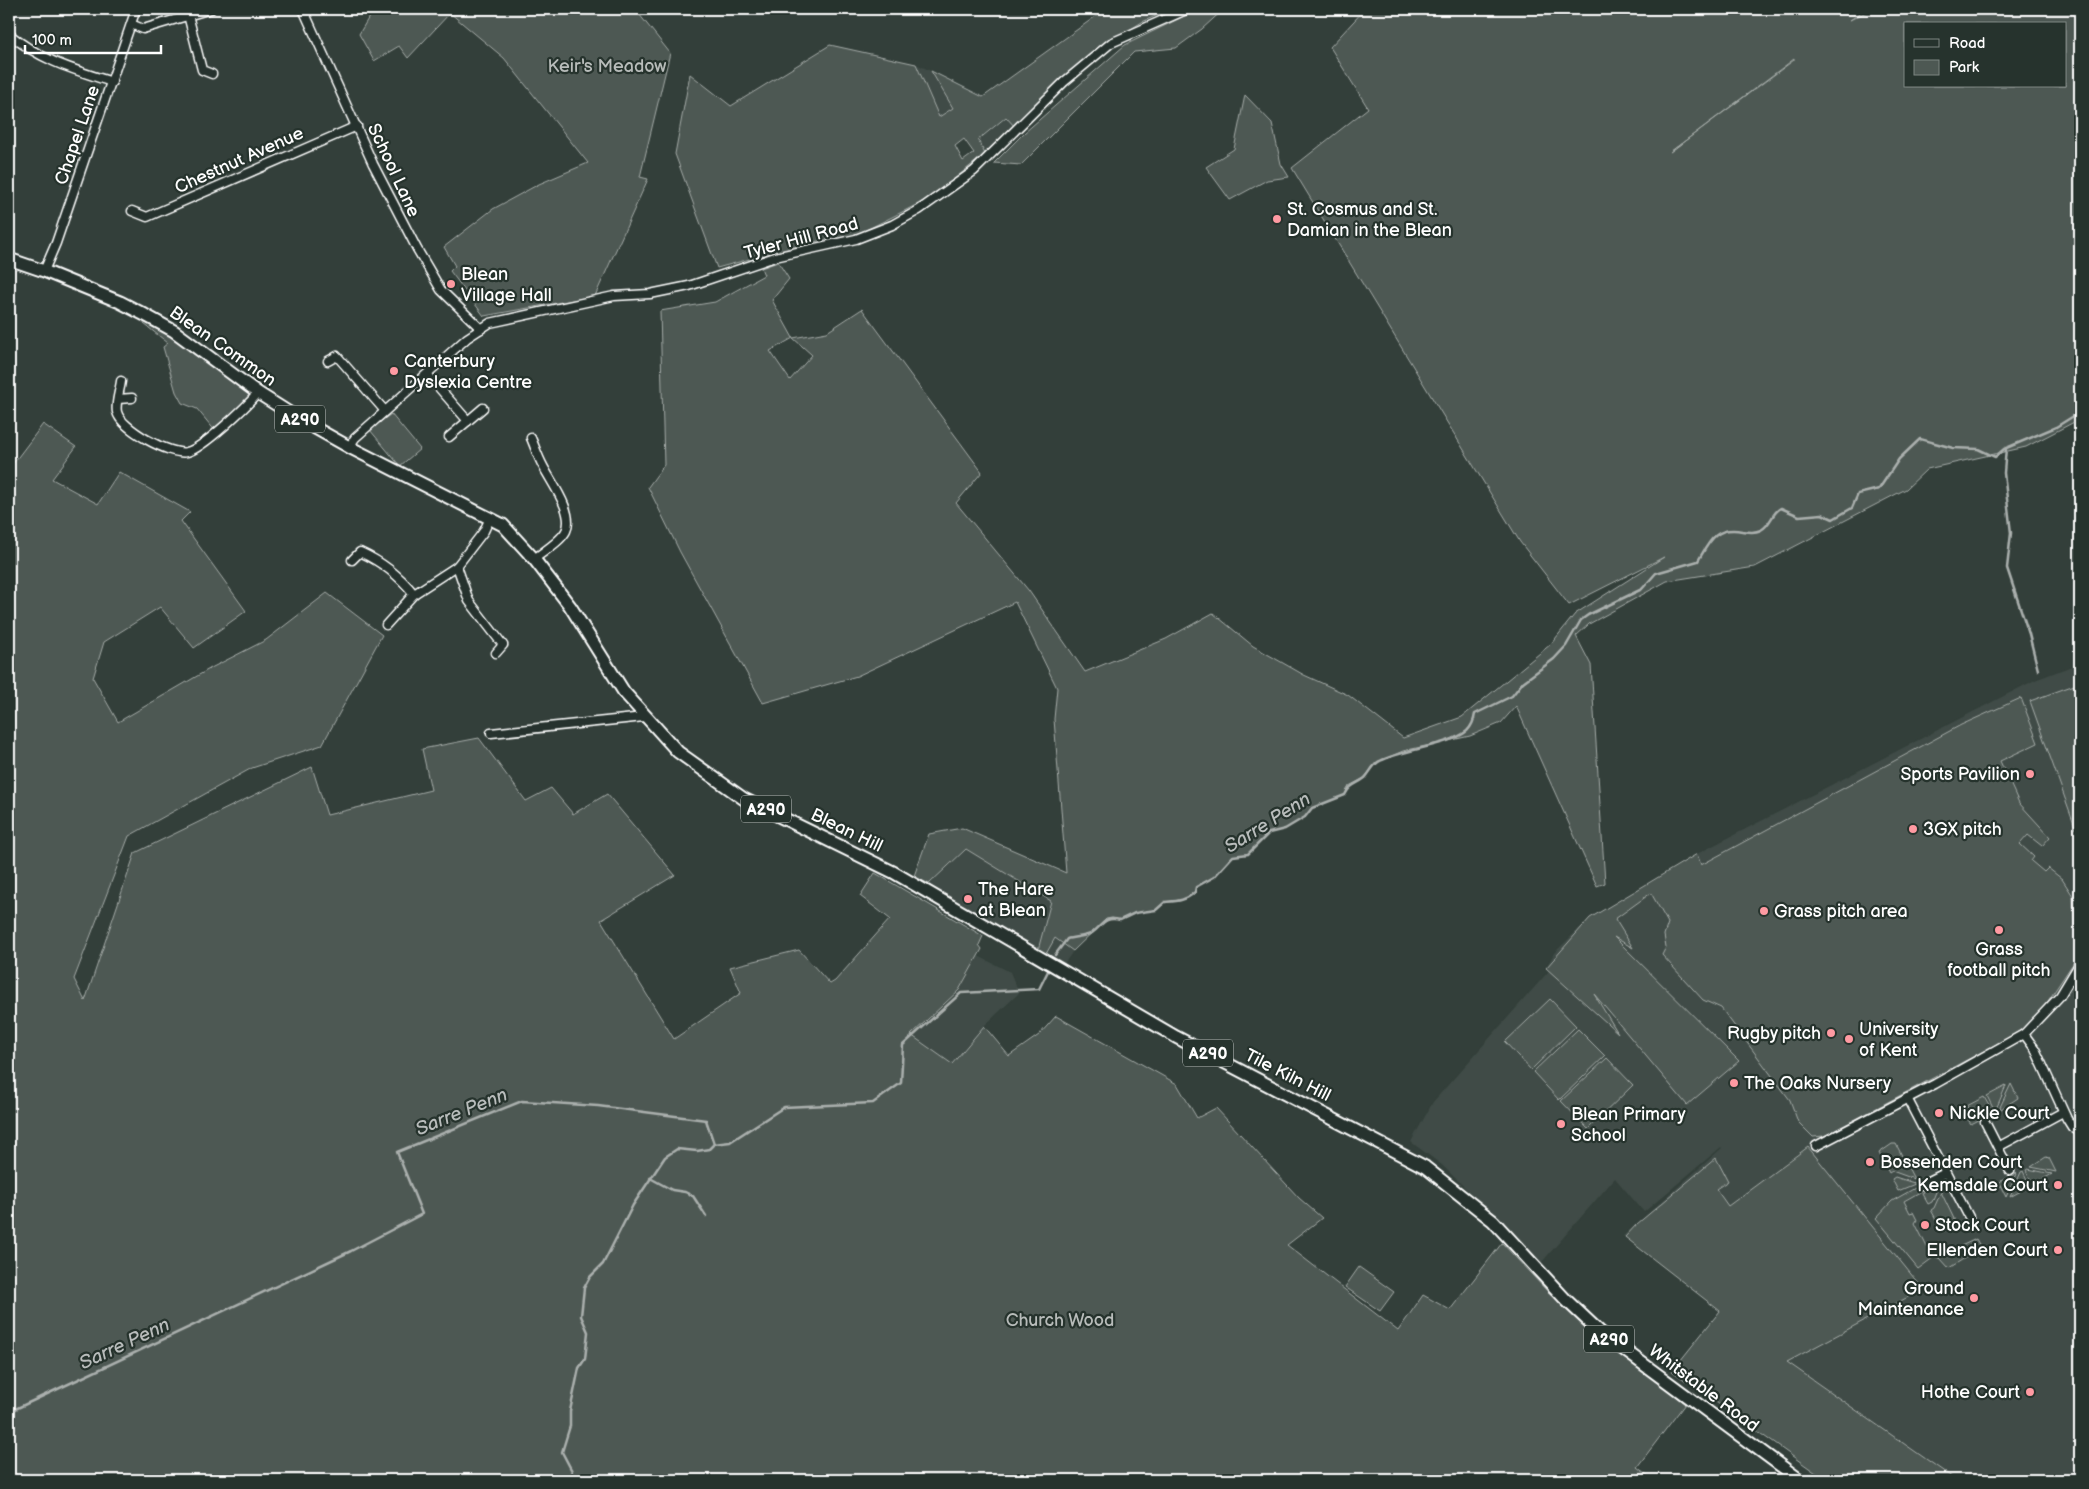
<svg xmlns="http://www.w3.org/2000/svg" width="2089" height="1489" viewBox="0 0 2089 1489" font-family="'Balsamiq Sans',sans-serif">
	<rect width="100%" height="100%" fill="#333f3a"/>
	<filter id="ink" filterUnits="userSpaceOnUse"><feTurbulence type="fractalNoise" baseFrequency=".02" numOctaves="2"/><feDisplacementMap in="SourceGraphic" scale="10" xChannelSelector="R" yChannelSelector="G"/><feConvolveMatrix kernelMatrix="1 2 1 2 8 2 1 2 1" color-interpolation-filters="sRGB"/></filter>
	<g filter="url(#ink)">
		<g fill="#404c47">
			<polygon points="916,64 931,71 953,108 939,117"/>
			<polygon points="1007,117 1015,127 985,154 977,140"/>
			<polygon points="2080,663 2080,1480 1956,1480 1786,1362 1623,1236 1722,1148 1721,1147 1644,1212 1615,1178 1541,1263 1442,1165 1411,1142 1433,1102 1549,971 1546,968 1554,953 1590,918 1697,854 2035,680"/>
			<polygon points="966,849 1051,901 1038,950 929,884"/>
			<polygon points="1055,938 1073,951 1064,964 1046,954"/>
			<polygon points="978,956 1010,972 1019,993 984,1026 952,1064 911,1035 959,990"/>
		</g>
		<g fill="#4d5853" stroke="#a6aca9" fill-rule="evenodd">
			<polygon points="366,9 635,9 670,53 640,177 648,179 595,296 484,316 450,271 455,266 444,247 493,209 539,184 588,163 504,58 450,13 408,58 399,46 374,61 359,34 369,17"/>
			<path d="M 1106,9 L 1171,9 L 1142,22 L 1092,53 L 1015,127 L 1006,117 L 978,140 L 985,154 L 932,197 L 856,235 L 812,242 L 717,268 L 675,154 L 690,74 L 731,106 L 830,45 L 916,64 L 939,117 L 953,108 L 931,71 L 983,97 ZM 964,139 L 974,153 L 963,161 L 955,146 Z"/>
			<polygon points="1199,9 1224,9 1202,29 1176,48 1134,52 1021,165 994,163 1024,133 1125,45"/>
			<path d="M 1365,9 L 1866,9 L 1850,20 L 1872,9 L 2080,9 L 2080,419 L 2026,447 L 1927,469 L 1906,489 L 1755,567 L 1667,581 L 1589,624 L 1576,636 L 1591,665 L 1605,883 L 1597,886 L 1516,706 L 1501,723 L 1470,736 L 1403,751 L 1377,762 L 1364,778 L 1349,786 L 1345,795 L 1312,808 L 1305,817 L 1285,829 L 1269,833 L 1248,854 L 1233,856 L 1214,877 L 1196,887 L 1195,892 C 1185,901 1178,901 1165,902 L 1156,910 L 1135,913 L 1120,920 L 1112,918 L 1106,919 L 1073,951 L 1055,938 L 1046,954 L 1038,950 L 1051,901 L 966,849 L 929,884 L 914,876 L 929,834 L 962,828 L 1066,873 L 1054,719 L 1057,688 L 1015,602 L 857,676 L 763,703 L 680,552 L 648,487 L 664,465 L 660,311 L 715,302 L 764,275 L 761,268 L 778,262 L 789,279 L 772,300 L 793,338 L 827,332 L 862,309 L 982,472 L 956,503 L 1029,591 L 1085,672 L 1166,639 L 1213,613 L 1253,646 L 1304,675 L 1348,695 L 1403,738 L 1462,717 L 1551,644 L 1575,614 L 1664,557 L 1569,605 L 1520,542 L 1292,168 L 1368,108 L 1330,47 ZM 1905,24 L 2065,24 L 2065,86 L 1905,86 ZM 1794,59 L 1794,60 L 1670,152 ZM 793,338 L 812,355 L 790,380 L 770,351 Z"/>
			<polygon points="1245,95 1272,123 1281,164 1289,177 1267,180 1230,200 1206,167 1234,149"/>
			<polygon points="145,315 258,393 216,432 197,409 182,403 176,392 163,347 168,343 144,324"/>
			<polygon points="391,414 420,449 400,466 370,430"/>
			<polygon points="43,424 76,447 52,479 98,504 119,472 190,512 181,521 246,611 194,648 160,607 104,642 93,678 118,722 211,668 266,640 327,593 382,635 322,745 252,768 129,836 74,979 85,1001 135,853 312,767 327,815 431,790 422,749 479,738 526,801 551,788 573,814 607,794 675,875 601,920 674,1039 741,993 730,967 799,950 830,984 835,981 890,919 860,896 875,873 983,936 979,945 982,949 959,990 911,1035 952,1064 984,1026 1009,1056 1039,1035 1056,1016 1177,1084 1197,1118 1216,1108 1299,1198 1322,1218 1287,1245 1398,1331 1423,1295 1450,1310 1502,1243 1548,1292 1685,1404 1637,1467 1654,1480 9,1480 9,469"/>
			<polygon points="2080,683 2080,827 2076,829 2030,701"/>
			<polygon points="2021,698 2038,743 2000,761 2019,803 2050,837 2042,846 2028,835 2020,844 2034,857 2031,861 2044,872 2048,868 2062,879 2073,896 2074,925 2080,940 2080,953 2044,1007 2024,1028 2008,1038 1824,1136 1813,1137 1798,1122 1790,1100 1721,1008 1703,1000 1662,955 1666,947 1664,935 1668,923 1651,893 1615,919 1633,948 1614,937 1739,1061 1687,1105 1594,994 1618,1033 1546,968 1590,918 1697,854 1701,865 1961,725"/>
			<polygon points="1550,999 1576,1026 1531,1070 1505,1042"/>
			<polygon points="1578,1029 1605,1056 1559,1100 1533,1072"/>
			<polygon points="1607,1058 1633,1085 1588,1129 1561,1101"/>
			<polygon points="2011,1084 2018,1098 2001,1109 2000,1107"/>
			<polygon points="2006,1086 1996,1109 1994,1110 1987,1096"/>
			<polygon points="1984,1097 1992,1111 1965,1107"/>
			<polygon points="1962,1111 1987,1114 1987,1116 1971,1124"/>
			<polygon points="1892,1144 1896,1144 1914,1179 1892,1171 1889,1173 1879,1153"/>
			<polygon points="1808,1147 1923,1289 1787,1362 1956,1480 1826,1480 1672,1371 1720,1311 1625,1237 1637,1224 1716,1158 1728,1181 1716,1189 1728,1206"/>
			<polygon points="2046,1157 2049,1158 2056,1172 2031,1167"/>
			<polygon points="2028,1169 2052,1174 2033,1185 2026,1170"/>
			<polygon points="2023,1171 2030,1186 2010,1197 2021,1172"/>
			<polygon points="2016,1173 2017,1174 2006,1197 1999,1183 2001,1181"/>
			<polygon points="1895,1177 1914,1183 1915,1184 1898,1191 1892,1179"/>
			<polygon points="1936,1184 1938,1187 1932,1202 1928,1204 1922,1193 1923,1191"/>
			<polygon points="1917,1187 1920,1192 1904,1201 1910,1213 1913,1212 1917,1220 1915,1223 1928,1249 1944,1254 1976,1239 1981,1248 1949,1268 1940,1258 1934,1257 1918,1269 1876,1218 1892,1201"/>
			<polygon points="1941,1192 1956,1223 1944,1231 1942,1230 1931,1210 1934,1208"/>
			<polygon points="1359,1267 1394,1292 1380,1311 1345,1287"/>
		</g>
		<g fill="none" stroke-linecap="round" stroke-linejoin="round">
			<g stroke="#abb0ae" stroke-width="2.5">
				<polyline points="2006,448 2004,473 2011,533 2007,568 2029,634 2038,670"/>
				<path d="M 1055,955 L 1067,939 C 1074,937 1085,937 1092,933 C 1103,925 1104,916 1120,920 L 1135,913 L 1156,910 L 1165,902 C 1178,901 1185,901 1195,892 L 1196,887 L 1214,877 L 1233,856 L 1248,854 L 1269,833 L 1285,829 L 1305,817 L 1312,808 L 1345,795 C 1350,784 1356,785 1365,778 C 1370,773 1373,764 1380,761 C 1403,749 1449,746 1467,731 C 1472,726 1474,721 1475,714 L 1512,696 L 1523,682 L 1554,659 L 1566,646 L 1581,620 L 1588,615 L 1642,589 L 1656,573 L 1698,561 C 1709,542 1715,526 1742,531 C 1749,532 1754,533 1761,530 C 1771,525 1772,512 1781,508 L 1799,516 L 1822,514 L 1833,519 L 1852,508 L 1858,494 L 1879,489 L 1899,459 L 1920,439 L 1953,448 L 1978,449 L 1995,457 L 2004,449 L 2056,427 L 2080,412"/>
				<polyline points="714,1144 730,1142 784,1107 873,1103 901,1083 903,1045 961,993 1039,989 1048,971"/>
				<polyline points="650,1178 672,1190 685,1192 693,1196 706,1216"/>
				<polyline points="9,1412 351,1251 422,1214 397,1152 522,1101 598,1106 706,1120 714,1144"/>
				<polyline points="567,1480 572,1471 562,1452 570,1426 570,1411 579,1368 585,1359 588,1332 581,1316 584,1288 590,1277 603,1264 633,1205 665,1157 677,1149 697,1151 709,1149 714,1144"/>
			</g>
			<g stroke="#fff" stroke-width="11">
				<g id="street">
					<polyline points="303,9 373,164 417,249 441,290 481,329"/>
					<polyline points="188,15 202,70 212,74"/>
					<polyline points="131,24 143,29 211,9"/>
					<path d="M 9,34 C 42,61 72,69 112,82"/>
					<polyline points="132,211 147,217 357,126"/>
					<polyline points="44,271 56,243 136,9"/>
					<polyline points="328,361 337,356 385,411"/>
					<polyline points="427,374 468,421"/>
					<path d="M 121,381 C 120,390 115,404 117,412 C 121,429 171,456 187,452 C 202,449 247,406 258,393"/>
					<polyline points="118,399 132,398"/>
					<polyline points="449,437 483,408"/>
					<path d="M 531,438 C 535,447 538,457 543,466 C 551,482 575,513 566,531 C 560,542 544,551 534,559"/>
					<polyline points="349,447 355,438 467,338 490,323 614,296 650,294 689,286 775,257 856,239 892,225 919,210 974,171 1064,82 1111,43 1188,9"/>
					<path d="M 352,560 L 360,552 C 382,562 399,575 414,594"/>
					<polyline points="457,566 469,601 503,645 496,653"/>
					<polyline points="386,625 414,594 457,566 484,531 490,518"/>
					<polyline points="491,733 644,717"/>
					<polyline points="2024,1034 2035,1049 2067,1119 2072,1127 2080,1132"/>
					<polyline points="1907,1098 1969,1217"/>
					<polyline points="1985,1122 2010,1171"/>
					<polyline points="1816,1146 1935,1084 2024,1034 2060,996 2080,963"/>
					<polyline points="1998,1147 2063,1112"/>
					<polyline points="1921,1185 1945,1173"/>
				</g>
			</g>
			<g stroke="#fff" stroke-width="15">
				<polyline id="primary" points="9,259 44,271 120,302 145,315 174,331 258,393 299,419 349,447 503,525 534,559 570,606 624,692 678,752 744,799 893,872 1176,1037 1425,1167 1493,1221 1566,1300 1600,1332 1800,1480"/>
			</g>
			<use href="#street" stroke="#26332d" stroke-width="8"/>
			<use href="#primary" stroke="#26332d" stroke-width="11"/>
		</g>
	</g>
	<g fill="#ff9aa2" stroke="#26332d" stroke-width="2">
		<circle cx="1277" cy="219" r="5"/>
		<circle cx="451" cy="284" r="5"/>
		<circle cx="394" cy="371" r="5"/>
		<circle cx="2030" cy="774" r="5"/>
		<circle cx="1913" cy="829" r="5"/>
		<circle cx="968" cy="899" r="5"/>
		<circle cx="1764" cy="911" r="5"/>
		<circle cx="1999" cy="930" r="5"/>
		<circle cx="1831" cy="1033" r="5"/>
		<circle cx="1849" cy="1039" r="5"/>
		<circle cx="1734" cy="1083" r="5"/>
		<circle cx="1939" cy="1113" r="5"/>
		<circle cx="1561" cy="1124" r="5"/>
		<circle cx="1870" cy="1162" r="5"/>
		<circle cx="2058" cy="1185" r="5"/>
		<circle cx="1925" cy="1225" r="5"/>
		<circle cx="2058" cy="1250" r="5"/>
		<circle cx="1974" cy="1298" r="5"/>
		<circle cx="2030" cy="1392" r="5"/>
	</g>
	<g text-anchor="middle" stroke-width="4.5" stroke-linejoin="round" paint-order="stroke">
		<g fill="#26332d" stroke="#bec2c0" stroke-width="1">
			<rect x="275" y="405.5" width="50" height="27" rx="4"/>
			<rect x="741" y="795.5" width="50" height="27" rx="4"/>
			<rect x="1183" y="1039.5" width="50" height="27" rx="4"/>
			<rect x="1584" y="1325.5" width="50" height="27" rx="4"/>
		</g>
		<g font-size="16" font-weight="bold" fill="#fff">
			<text x="300" y="425">A290</text>
			<text x="766" y="815">A290</text>
			<text x="1208" y="1059">A290</text>
			<text x="1609" y="1345">A290</text>
		</g>
		<g font-size="18" fill="#b8bcba" stroke="#26332d">
			<text x="607" y="72">Keir's Meadow</text>
			<text x="1060" y="1326">Church Wood</text>
		</g>
		<g font-size="18" fill="#fff" stroke="#26332d">
			<text transform="translate(77 135) rotate(-71)" y="6">Chapel Lane</text>
			<text transform="translate(239 160) rotate(-24)" y="6">Chestnut Avenue</text>
			<text transform="translate(394 170) rotate(65)" y="6">School Lane</text>
			<text transform="translate(801 238) rotate(-15)" y="6">Tyler Hill Road</text>
			<text transform="translate(223 346) rotate(35)" y="6">Blean Common</text>
			<text transform="translate(847 830) rotate(26)" y="6">Blean Hill</text>
			<text transform="translate(1288 1075) rotate(27)" y="6">Tile Kiln Hill</text>
			<text transform="translate(1704 1388) rotate(37)" y="6">Whitstable Road</text>
		</g>
		<g font-size="18" fill="#fff" stroke="#26332d" text-anchor="start">
			<text x="1287" y="215">St. Cosmus and St.<tspan x="1287" dy="21">Damian in the Blean</tspan></text>
			<text x="461" y="280">Blean<tspan x="461" dy="21">Village Hall</tspan></text>
			<text x="404" y="367">Canterbury<tspan x="404" dy="21">Dyslexia Centre</tspan></text>
			<text x="2020" y="780" text-anchor="end">Sports Pavilion</text>
			<text x="1923" y="835">3GX pitch</text>
			<text x="978" y="895">The Hare<tspan x="978" dy="21">at Blean</tspan></text>
			<text x="1774" y="917">Grass pitch area</text>
			<text x="1999" y="955" text-anchor="middle">Grass<tspan x="1999" dy="21">football pitch</tspan></text>
			<text x="1859" y="1035">University<tspan x="1859" dy="21">of Kent</tspan></text>
			<text x="1821" y="1039" text-anchor="end">Rugby pitch</text>
			<text x="1744" y="1089">The Oaks Nursery</text>
			<text x="1949" y="1119">Nickle Court</text>
			<text x="1571" y="1120">Blean Primary<tspan x="1571" dy="21">School</tspan></text>
			<text x="1880" y="1168">Bossenden Court</text>
			<text x="2048" y="1191" text-anchor="end">Kemsdale Court</text>
			<text x="1935" y="1231">Stock Court</text>
			<text x="2048" y="1256" text-anchor="end">Ellenden Court</text>
			<text x="1964" y="1294" text-anchor="end">Ground<tspan x="1964" dy="21">Maintenance</tspan></text>
			<text x="2020" y="1398" text-anchor="end">Hothe Court</text>
		</g>
		<g font-size="19" font-style="italic" fill="#b9bdbc" stroke="#26332d">
			<text transform="translate(1267 822) rotate(-32)" y="7">Sarre Penn</text>
			<text transform="translate(461 1111) rotate(-22)" y="7">Sarre Penn</text>
			<text transform="translate(124 1343) rotate(-25)" y="7">Sarre Penn</text>
		</g>
	</g>
	<rect width="2089" height="1489" fill="none" stroke="#26332d" stroke-width="30"/>
	<rect x="15" y="15" width="2059" height="1459" fill="none" stroke="#fff" stroke-width="2" filter="url(#ink)"/>
	<rect x="1904" y="22" width="162" height="65" fill="#26332d" stroke="#7d8581"/>
	<rect x="1914" y="39" width="25" height="8" fill="#26332d" stroke="#7d8581"/>
	<text x="1949" y="48" font-size="15" fill="#ffffff">Road</text>
	<rect x="1914" y="60" width="25" height="15" fill="#4d5853" stroke="#7d8581"/>
	<text x="1949" y="72" font-size="15" fill="#ffffff">Park</text>
	<path d="M25 45v8h136v-8" fill="none" stroke="#ffffff" stroke-width="2.5"/>
	<text x="32" y="45" font-size="15" fill="#ffffff" stroke="#26332d" stroke-width="4" paint-order="stroke">100 m</text>
</svg>
